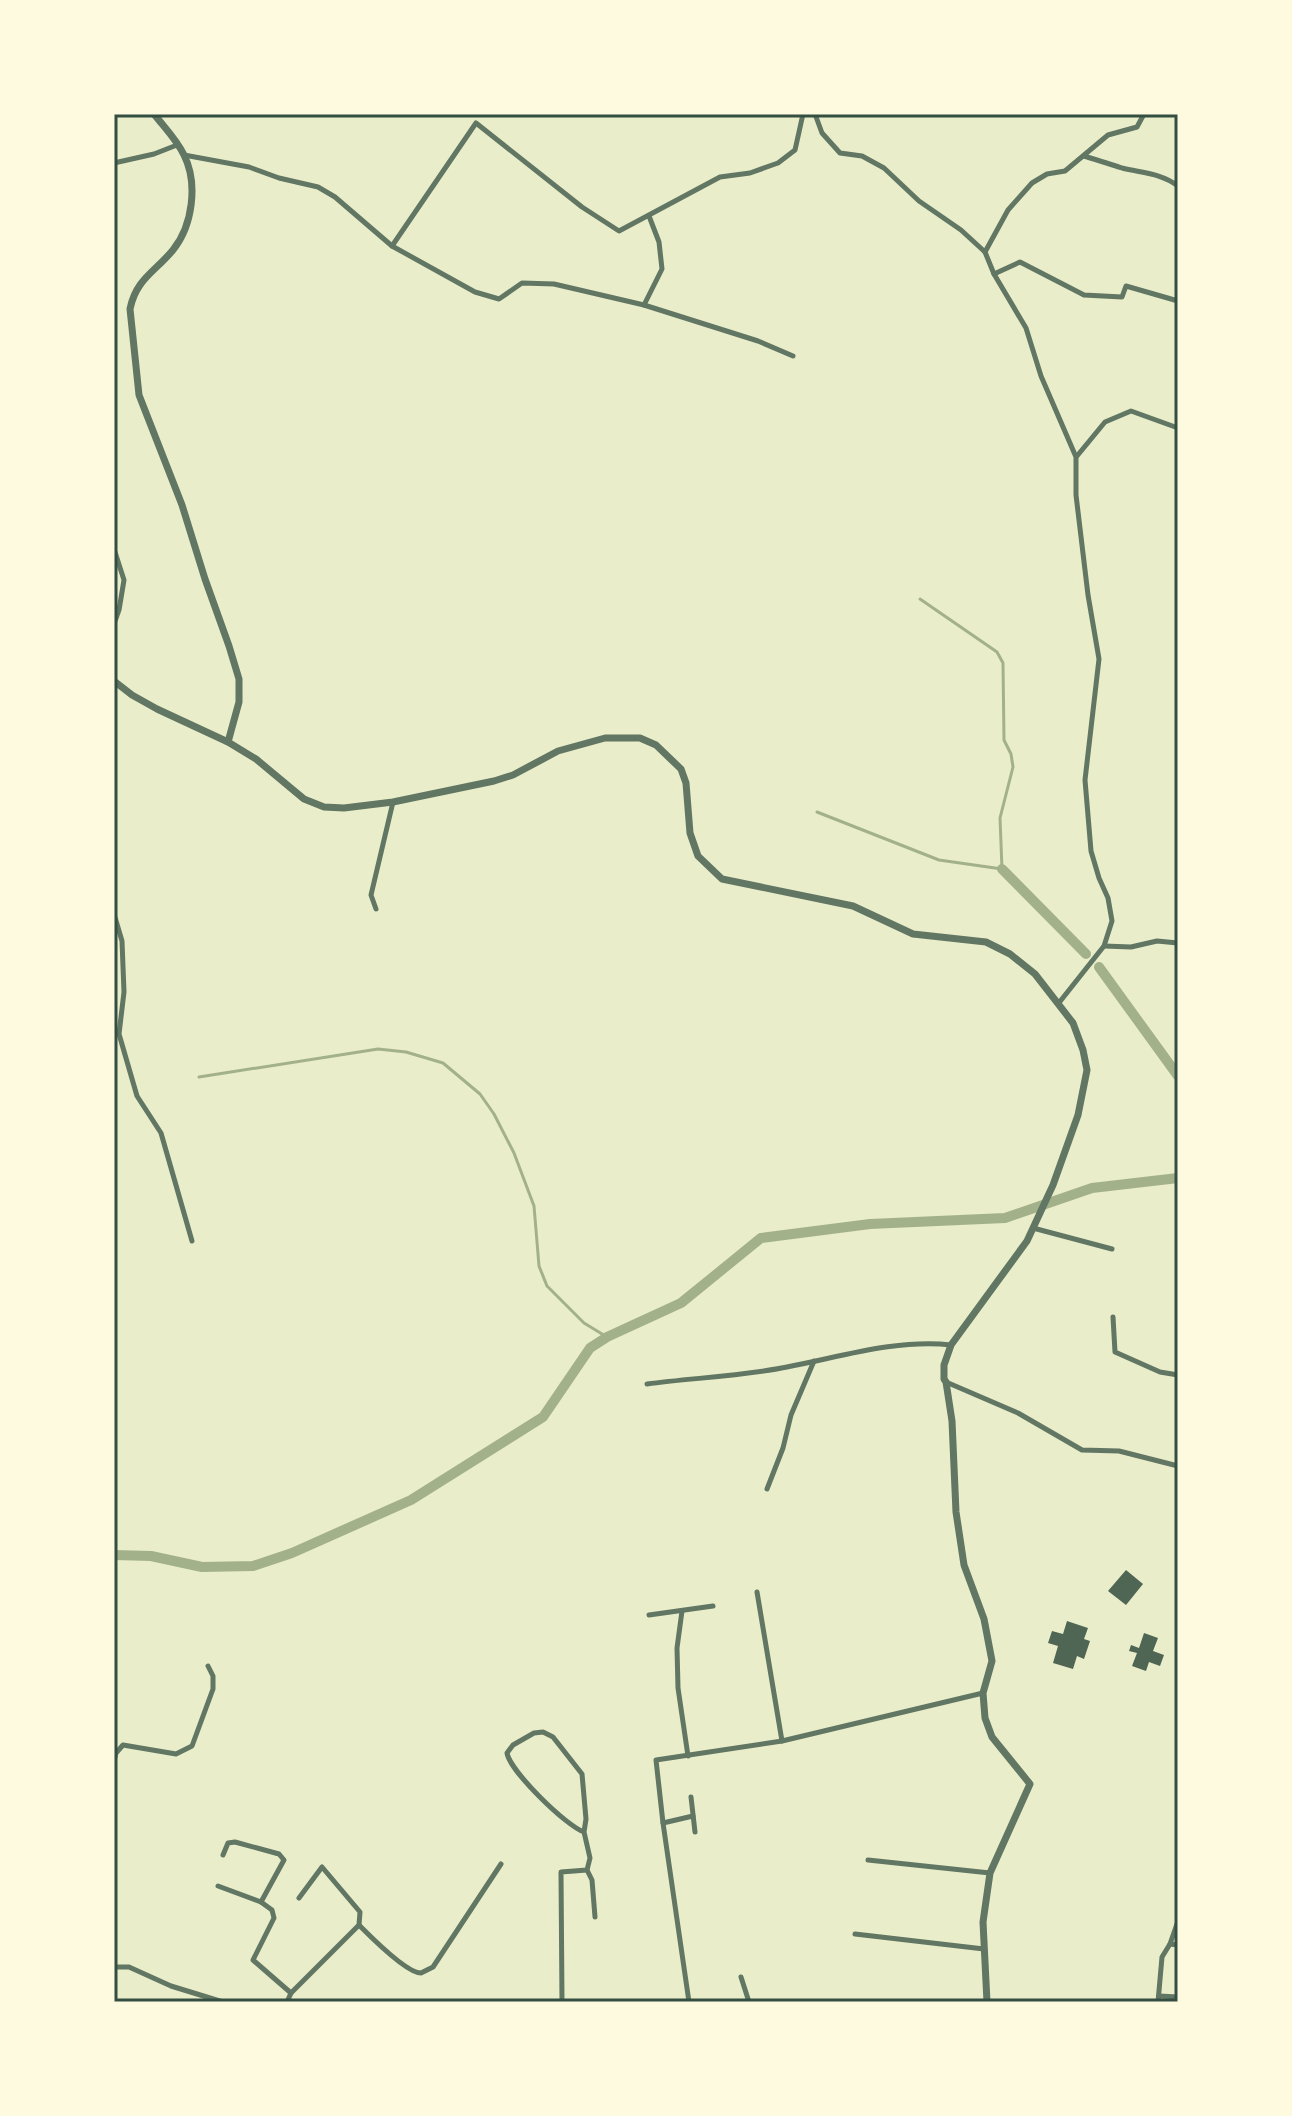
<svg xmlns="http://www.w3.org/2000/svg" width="1292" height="2116" viewBox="0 0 1292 2116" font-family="Inter,sans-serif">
	<rect width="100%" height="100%" fill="#e9edc9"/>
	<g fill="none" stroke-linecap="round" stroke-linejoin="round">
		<g stroke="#a3b18a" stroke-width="3">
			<polyline points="817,812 939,860 1002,869 1000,818 1013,767 1011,754 1004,740 1003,663 997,652 920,599"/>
			<polyline points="199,1077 378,1049 406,1052 443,1063 480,1094 494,1114 514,1153 534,1206 539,1266 547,1286 584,1323 607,1337"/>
		</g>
		<g stroke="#a3b18a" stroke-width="10">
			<polyline points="1002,869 1086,954"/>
			<polyline points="1099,967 1178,1076"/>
			<polyline points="114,1555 151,1556 202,1567 253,1566 292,1553 411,1500 543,1417 590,1348 607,1337 681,1303 761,1238 870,1224 1005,1218 1092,1188 1178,1178"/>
		</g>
	</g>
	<g fill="#4f6655">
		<polygon points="1126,1570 1143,1584 1126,1605 1108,1591"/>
		<polygon points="1067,1621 1088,1628 1084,1639 1090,1641 1084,1659 1077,1656 1073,1669 1053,1663 1058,1646 1048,1643 1052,1631 1063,1634"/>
		<polygon points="1144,1633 1158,1638 1153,1651 1164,1655 1160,1666 1149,1662 1146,1671 1132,1666 1137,1653 1129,1651 1131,1645 1139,1648"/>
	</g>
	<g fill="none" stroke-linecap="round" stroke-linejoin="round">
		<g stroke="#617663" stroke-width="5">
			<polyline points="815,114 822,133 840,153 862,156 884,168 919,201 961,230 985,252 994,274 1026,328 1041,376 1076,457 1076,495 1088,595 1099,659 1085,780 1091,851 1099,878 1108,898 1112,921 1104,946 1058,1004"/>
			<polyline points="184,155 249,167 279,178 318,187 335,197 392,246 475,292 499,299 522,283 554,284 644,305 758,341 793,356"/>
			<path d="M 1084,156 C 1097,160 1110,164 1122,168 C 1142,173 1161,173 1178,186"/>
			<polyline points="114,163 154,154 177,145"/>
			<polyline points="392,246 476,123 582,207 619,231 720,177 750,173 778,163 795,150 803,114"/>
			<polyline points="985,252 1008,210 1032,183 1047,174 1065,171 1108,135 1137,127 1144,114"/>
			<polyline points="994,274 1020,262 1084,295 1122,297 1126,286 1178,301"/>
			<polyline points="644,305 662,269 659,242 649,216"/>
			<polyline points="1077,456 1105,422 1131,411 1178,428"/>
			<polyline points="114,549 124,580 119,610 114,624"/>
			<polyline points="376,909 371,895 393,802"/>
			<polyline points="114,914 122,941 124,992 119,1034 137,1096 161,1133 192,1241"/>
			<polyline points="1104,946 1131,947 1157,941 1178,943"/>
			<polyline points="1033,1228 1112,1249"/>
			<polyline points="1113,1317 1115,1352 1160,1372 1178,1375"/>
			<polyline points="946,1382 1018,1413 1082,1450 1119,1451 1178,1466"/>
			<path d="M 647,1384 C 692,1378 743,1376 787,1367 C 840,1357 896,1339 951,1345"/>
			<polyline points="767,1489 783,1448 791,1415 814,1361"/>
			<polyline points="757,1592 782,1741"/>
			<polyline points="682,1611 677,1648 678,1688 688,1756"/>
			<polyline points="649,1615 713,1606"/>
			<polyline points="114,1761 116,1753 123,1745 176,1754 192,1746 213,1689 213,1676 208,1666"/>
			<polyline points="691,1797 695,1832"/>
			<polyline points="663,1823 693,1816"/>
			<polyline points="223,1855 228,1843 235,1842 279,1854 284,1860 261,1902"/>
			<polyline points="868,1860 990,1873"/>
			<polyline points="587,1870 592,1880 595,1917"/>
			<polyline points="218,1886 261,1902 272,1910 274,1918 253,1960 291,1993 287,2002"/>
			<path d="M 359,1925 C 370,1936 406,1973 421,1973 C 423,1972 431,1968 433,1967 L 501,1864"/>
			<polyline points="855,1934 984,1949"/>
			<polyline points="1170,1944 1178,1945"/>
			<polyline points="114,1967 129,1967 171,1986 223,2002"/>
			<polyline points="741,1977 749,2002"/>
			<polyline points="291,1993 359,1925 360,1912 322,1867 299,1898"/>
			<polyline points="1159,1996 1178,1997"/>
			<path d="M 562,2002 L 561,1872 L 587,1870 L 590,1858 L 584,1832 L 586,1819 L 582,1774 L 553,1737 L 543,1732 L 534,1733 L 513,1745 L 507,1753 C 510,1771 566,1826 584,1832"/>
			<polyline points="689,2002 663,1823 656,1760 782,1741 983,1693"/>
			<polyline points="1158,2002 1162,1957 1170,1944 1178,1921"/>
		</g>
		<g stroke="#617663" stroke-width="7">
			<path d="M 154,114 C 164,127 177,140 184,155 C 198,183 193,225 173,250 C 155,272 136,279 130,309 L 139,395 L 182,505 L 205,579 L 229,646 L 239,679 L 239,702 L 228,742"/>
			<polyline points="114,681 132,695 157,709 228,742 256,759 304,799 324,807 344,808 393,802 494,781 513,775 558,751 605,738 640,738 656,745 681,769 686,783 690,833 698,856 722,879 853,906 913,934 986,942 1010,954 1035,974 1073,1023 1083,1050 1087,1070 1078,1115 1053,1185 1027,1241 951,1345 944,1365 944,1379 946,1382 952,1421 956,1512 964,1565 984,1619 992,1661 983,1693 985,1718 992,1737 1030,1784 990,1873 983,1922 987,2002"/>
		</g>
	</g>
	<rect width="1292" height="2116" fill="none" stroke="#fefae0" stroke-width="232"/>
	<rect x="116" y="116" width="1060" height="1884" fill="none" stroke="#344e41" stroke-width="3"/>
</svg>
